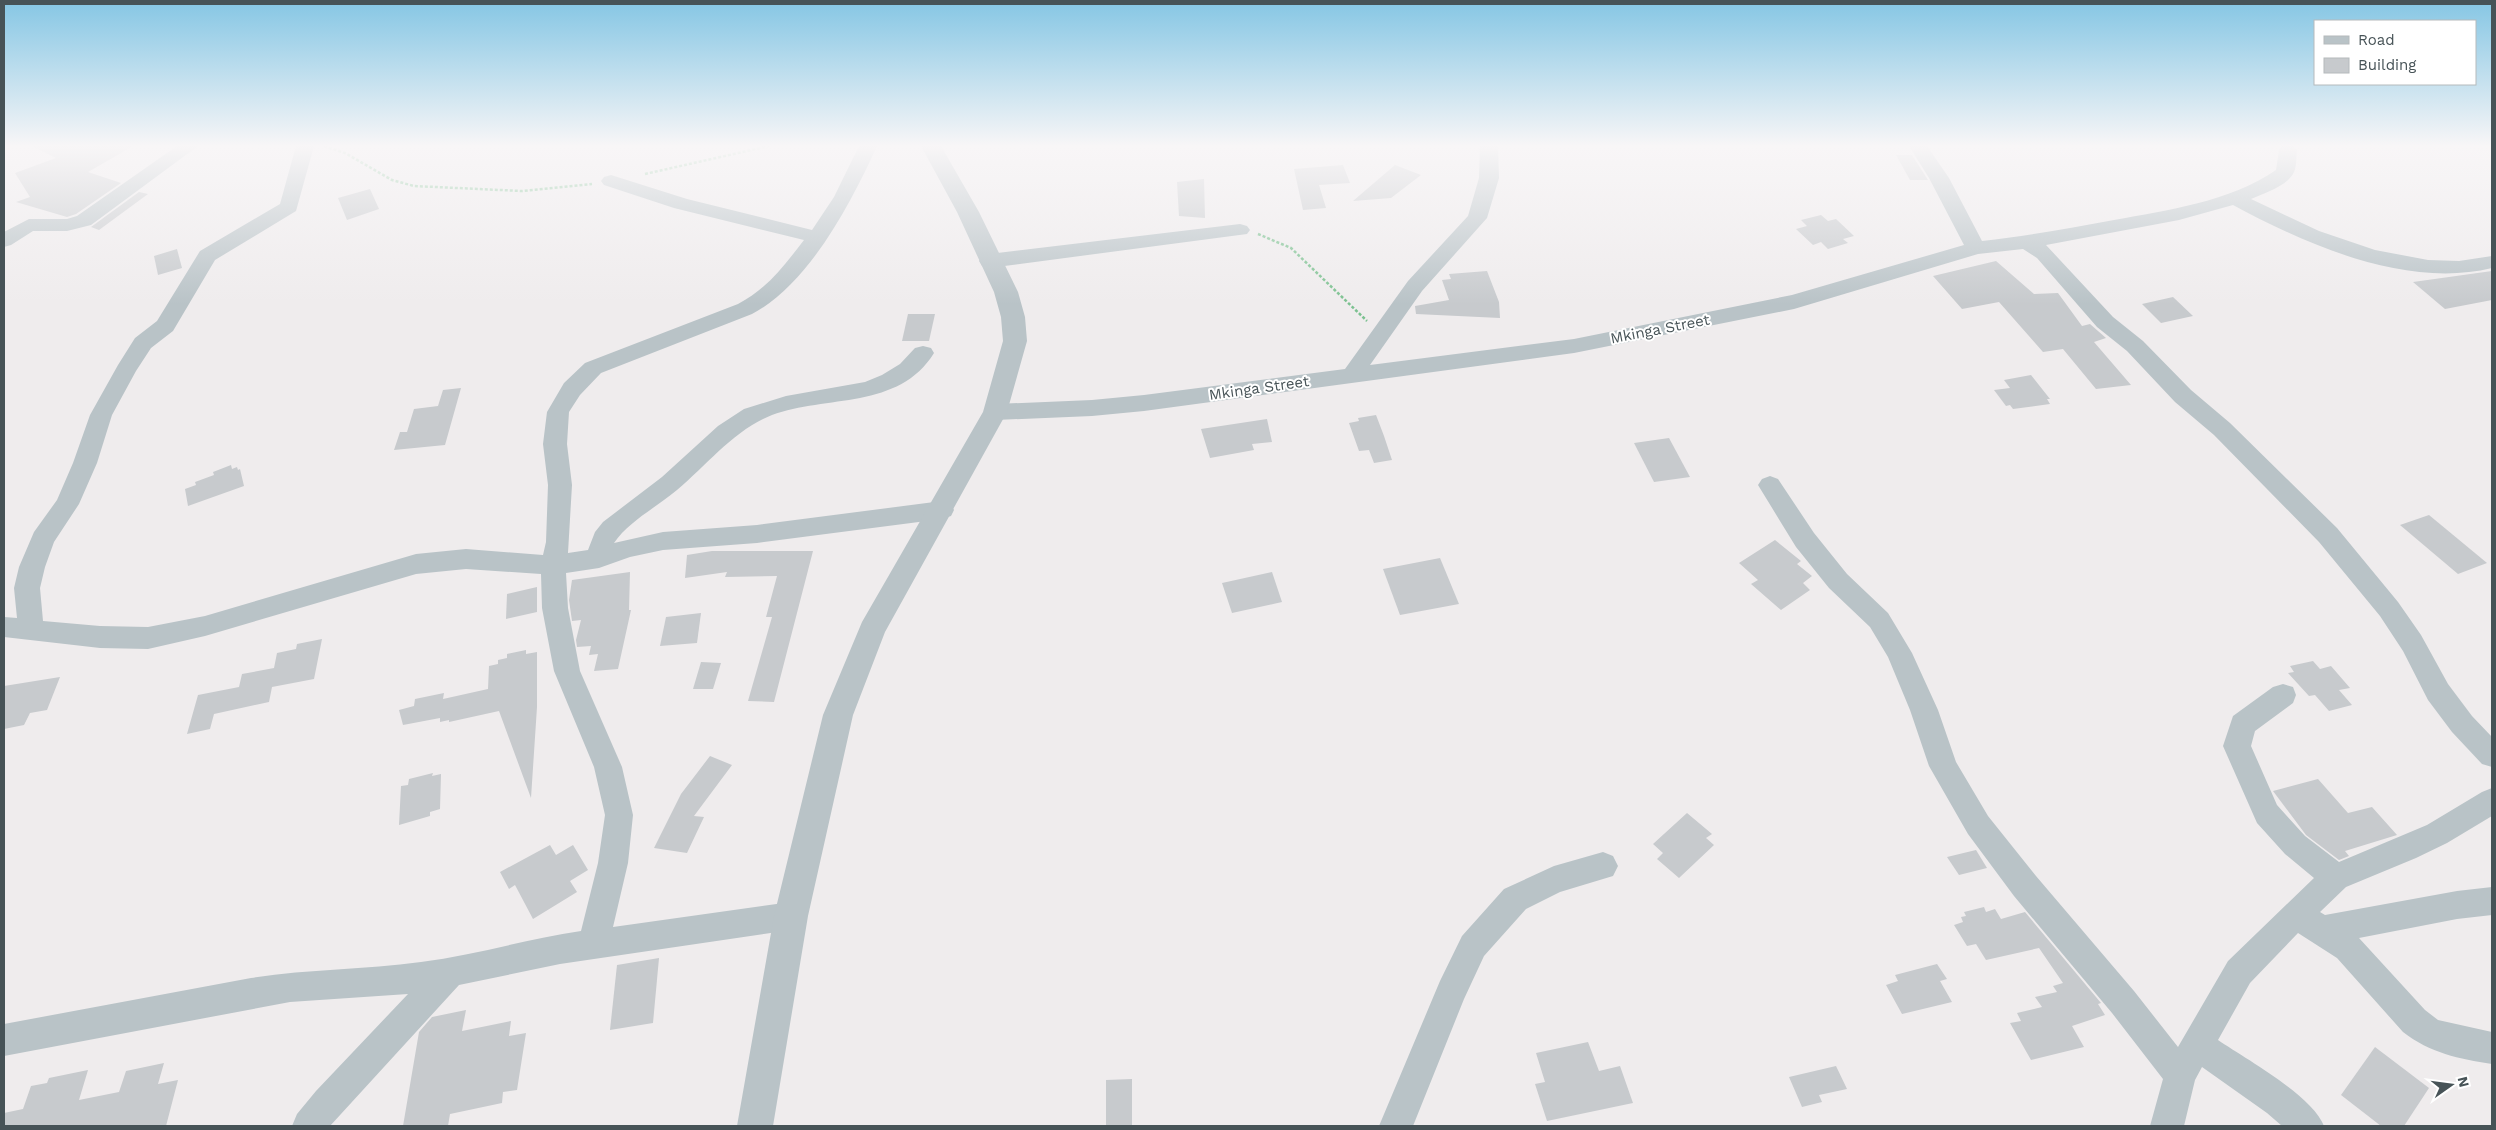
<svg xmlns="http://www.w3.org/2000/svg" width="2496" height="1130" viewBox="0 0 2496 1130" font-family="'Work Sans',sans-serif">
	<rect width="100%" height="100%" fill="#efeced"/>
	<g fill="#c7cacd">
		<polygon points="32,146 133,146 88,172 121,183 76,214 67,217 16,202 30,197 15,173 56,158"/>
		<polygon points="1896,155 1912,155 1928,180 1910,180"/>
		<polygon points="1343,165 1350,183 1319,185 1326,208 1303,210 1294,169"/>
		<polygon points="1395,165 1421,175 1391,198 1353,201"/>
		<polygon points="1204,179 1205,218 1179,216 1177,182"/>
		<polygon points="370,189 379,209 347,220 338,198"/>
		<polygon points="139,192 148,194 99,230 91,227"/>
		<polygon points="1821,215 1828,221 1836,219 1854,236 1843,239 1848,243 1828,249 1821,242 1813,245 1796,229 1807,226 1801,220"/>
		<polygon points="177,249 182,268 158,275 154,256"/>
		<polygon points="1996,261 2034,294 2058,293 2082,326 2090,324 2106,338 2094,342 2131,385 2096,389 2063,349 2043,352 1999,302 1962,309 1933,276"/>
		<polygon points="1487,271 1499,302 1500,318 1416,314 1415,306 1449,300 1442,280 1451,279 1449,274"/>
		<polygon points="2492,271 2492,300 2445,309 2413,282"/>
		<polygon points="2173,297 2193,316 2161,323 2142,304"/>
		<polygon points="908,314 935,314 929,341 902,341"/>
		<polygon points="2031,375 2050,399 2047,399 2050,404 2013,409 2010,405 2006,406 1994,390 2010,388 2004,380"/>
		<polygon points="461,388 445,445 394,450 400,432 407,432 414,409 438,406 443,390"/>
		<polygon points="1376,415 1384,436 1392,460 1374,463 1369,450 1359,451 1349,423 1359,421 1358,418"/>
		<polygon points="1267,419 1272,442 1252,444 1254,450 1210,458 1201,429"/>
		<polygon points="1669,438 1690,477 1654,482 1634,443"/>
		<polygon points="231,465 232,469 237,467 238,470 240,469 244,486 188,506 185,489 196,485 195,482 214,475 213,472"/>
		<polygon points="2429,515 2487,563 2458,574 2400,525"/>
		<polygon points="1775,540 1801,561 1797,564 1812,576 1803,583 1810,590 1781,610 1751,584 1758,580 1739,563"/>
		<polygon points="712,551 813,551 774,702 748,701 772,617 766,617 777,576 725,577 727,572 685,578 687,555"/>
		<polygon points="1440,558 1459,604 1400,615 1383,569"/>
		<polygon points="630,572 629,610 631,610 618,669 594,671 598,654 589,655 591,646 577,647 576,640 581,620 572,621 569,600 572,580"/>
		<polygon points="1272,572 1282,602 1232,613 1222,583"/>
		<polygon points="537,587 537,612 506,619 507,594"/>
		<polygon points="701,613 697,643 660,646 666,617"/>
		<polygon points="322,639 314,679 272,687 269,702 214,714 210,729 187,734 198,695 239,687 242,674 274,668 277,653 296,649 297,644"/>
		<polygon points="526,650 526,654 537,652 537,707 531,798 499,711 449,722 449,720 440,722 440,718 403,725 399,710 414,706 415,699 444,693 443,699 488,689 489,666 498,664 498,660 507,658 507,654"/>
		<polygon points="2313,661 2320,669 2331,666 2350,688 2339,690 2352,705 2329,711 2315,695 2309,696 2288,673 2294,672 2290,666"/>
		<polygon points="701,662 721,663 713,689 693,689"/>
		<polygon points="60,677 47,710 30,713 24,725 4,729 4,686"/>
		<polygon points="710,756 732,765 694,816 704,817 687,853 654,848 681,794"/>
		<polygon points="433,773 432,776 441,774 440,809 430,812 430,816 399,825 401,786 408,785 409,779"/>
		<polygon points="2318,779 2348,813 2372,807 2397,835 2345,851 2349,856 2339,860 2306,835 2273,791"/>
		<polygon points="1687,813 1712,834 1706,838 1714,845 1679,878 1657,859 1663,853 1653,844"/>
		<polygon points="550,845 556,855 573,845 588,870 570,881 577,892 533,919 515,885 509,889 500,872"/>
		<polygon points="1976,850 1987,868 1959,875 1947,857"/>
		<polygon points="1984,907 1986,912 1995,909 2001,919 2025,912 2101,1003 2098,1004 2105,1015 2072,1026 2084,1047 2031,1060 2010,1023 2021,1021 2017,1013 2042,1007 2035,997 2057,992 2053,986 2063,983 2039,948 1986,960 1976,944 1967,946 1954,925 1963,922 1961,917 1966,916 1964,912"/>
		<polygon points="659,958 653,1023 610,1030 617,965"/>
		<polygon points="1937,964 1947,979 1940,981 1952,1002 1902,1014 1886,985 1898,981 1895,975"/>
		<polygon points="466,1010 462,1031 511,1021 509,1036 526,1033 517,1090 503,1092 502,1103 450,1114 448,1126 403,1126 419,1032 432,1017"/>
		<polygon points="1588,1042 1599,1071 1620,1066 1633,1103 1547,1121 1535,1084 1545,1082 1536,1053"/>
		<polygon points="2375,1047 2429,1088 2404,1126 2381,1126 2341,1095"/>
		<polygon points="164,1063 158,1084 178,1080 166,1126 4,1126 4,1113 23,1109 31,1086 47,1083 49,1078 88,1070 79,1100 119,1092 126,1071"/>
		<polygon points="1836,1066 1847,1089 1819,1095 1822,1102 1802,1107 1789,1077"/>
		<polygon points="1132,1079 1132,1126 1106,1126 1106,1080"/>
	</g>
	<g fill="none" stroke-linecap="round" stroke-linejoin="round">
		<g stroke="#7cc190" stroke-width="2.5" stroke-dasharray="3 2" stroke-linecap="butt">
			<polyline points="324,146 345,153 392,180 414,186 522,191 592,184"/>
			<polyline points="645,174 769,146"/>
			<polyline points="1258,234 1291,248 1367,321"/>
		</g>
		<g fill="#b9c3c7" fill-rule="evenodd">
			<polygon points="177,146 198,146 91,225 67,231 33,231 11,245 4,247 4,232 29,219 67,219 77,216"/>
			<path d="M 296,146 L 314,146 L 296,211 L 215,260 L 173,331 L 151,348 L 136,371 L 112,415 L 97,463 L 79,504 L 54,542 L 45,567 L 40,588 L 43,621 L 100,626 L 148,627 L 205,616 L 416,554 L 466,549 L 543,555 L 546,542 L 548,485 L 543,444 L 547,412 L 564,383 L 585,363 L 738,304 C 768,288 783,267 804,240 L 674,208 L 604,185 L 601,181 L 604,177 L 611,175 L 687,199 L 812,230 L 834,197 L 859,146 L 877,146 C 851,203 809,284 752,314 L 601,373 L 580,395 L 569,412 L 567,444 L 572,485 L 568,553 L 588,550 L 595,532 L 603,522 L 662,477 L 718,426 L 744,409 L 786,396 L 865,382 L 882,375 L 900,364 L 915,348 L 923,346 L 931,348 L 934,353 C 899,410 826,395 772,415 C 734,430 708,464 677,490 C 657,507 629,521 614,543 L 663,532 L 757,525 L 942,501 L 951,504 L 954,510 L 951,516 L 942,519 L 757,543 L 663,550 L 630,557 L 599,568 L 566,573 L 568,608 L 580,671 L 622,767 L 633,815 L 628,863 L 613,927 L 791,902 L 802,906 L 806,916 L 802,926 L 791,930 L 560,964 L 459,985 L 330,1126 L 292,1126 L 297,1114 L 316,1091 L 408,994 L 290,1002 L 4,1056 L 4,1024 L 251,978 C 307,969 364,970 421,962 C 475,955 527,939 581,931 L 598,863 L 605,815 L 594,767 L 554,671 L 542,608 L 541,574 L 466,569 L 416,574 L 205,636 L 148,649 L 100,648 L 4,637 L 4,617 L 17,618 L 14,588 L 19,567 L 34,532 L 57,500 L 73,463 L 90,415 L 118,365 L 135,338 L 157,321 L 200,251 L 280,204 Z"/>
			<path d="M 1480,146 L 1498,146 L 1499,178 L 1487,218 L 1422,291 L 1370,365 L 1574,339 L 1792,295 L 1964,245 L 1929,178 L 1909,146 L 1927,146 L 1949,178 L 1982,241 C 2027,236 2070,228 2114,220 C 2168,210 2229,202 2276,170 L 2279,150 L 2281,146 L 2294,146 L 2297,150 C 2296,157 2297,168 2293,174 C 2285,187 2264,193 2251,199 L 2319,231 L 2375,250 L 2428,260 L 2459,261 L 2492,256 L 2492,268 C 2407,289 2307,245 2233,205 L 2179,220 L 2046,245 L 2113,317 L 2143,341 L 2191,390 L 2230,423 L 2337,528 L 2398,602 L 2421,635 L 2448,684 L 2472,716 L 2492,737 L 2492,767 L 2482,764 L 2452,732 L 2428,700 L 2403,651 L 2380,616 L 2319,542 L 2214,435 L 2175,402 L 2127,351 L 2097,327 L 2037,258 L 2023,249 L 1978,254 L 1794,309 L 1574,353 L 1144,411 L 1092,416 L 995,420 L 987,418 L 984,412 L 987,406 L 995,404 L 1092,400 L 1144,395 L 1345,369 L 1408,281 L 1468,216 L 1479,178 Z"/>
			<polygon points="1240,224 1247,226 1250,230 1247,234 989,268 982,266 979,261 982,256 989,254"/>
			<path d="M 1770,476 L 1778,479 L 1814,533 L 1847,574 L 1888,613 L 1912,653 L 1938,710 L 1956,762 L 1988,816 L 2036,876 L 2134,991 L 2178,1047 L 2228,961 L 2314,878 L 2285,854 L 2257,823 L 2223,746 L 2233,716 L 2273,687 L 2283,684 L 2293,687 L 2296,695 L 2293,703 L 2255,731 L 2251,746 L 2277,805 L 2305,836 L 2339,862 L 2427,825 L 2482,792 L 2492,788 L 2492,816 L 2447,843 L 2416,858 L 2346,887 L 2320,912 L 2325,915 L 2457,891 L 2492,887 L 2492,915 L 2457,919 L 2359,938 L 2425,1010 L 2438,1020 L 2492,1032 L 2492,1064 C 2459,1059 2430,1053 2403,1032 L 2337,958 L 2298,933 L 2250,983 L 2218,1040 C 2246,1059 2313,1096 2324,1126 L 2282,1126 L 2267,1113 L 2202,1067 L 2195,1080 L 2184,1126 L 2150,1126 L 2163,1079 L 2112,1013 L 2014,896 L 1968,834 L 1929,766 L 1910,710 L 1888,657 L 1870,627 L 1829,588 L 1796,547 L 1758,485 L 1762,479 Z"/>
			<polygon points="1603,852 1613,856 1618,866 1613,876 1560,892 1526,909 1484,956 1464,999 1413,1126 1379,1126 1440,981 1462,936 1504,889 1554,866"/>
		</g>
		<polygon fill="#b9c3c7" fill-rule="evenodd" points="921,146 941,146 979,212 1018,292 1025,317 1027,341 1007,412 885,632 853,715 808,916 773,1126 737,1126 774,916 823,715 862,622 983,412 1003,341 1001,317 994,292 957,212"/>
	</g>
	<linearGradient id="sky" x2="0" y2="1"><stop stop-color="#85c6e4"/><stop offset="0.48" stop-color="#f8f6f7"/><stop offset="1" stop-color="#f8f6f7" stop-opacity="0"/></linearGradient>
	<rect width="2496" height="304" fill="url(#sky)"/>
	<g text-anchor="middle" stroke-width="4" stroke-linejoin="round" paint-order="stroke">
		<g font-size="15" fill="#475357" stroke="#fff">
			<text transform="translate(1660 329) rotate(-11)" y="5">Mkinga Street</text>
			<text transform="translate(1259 388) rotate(-8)" y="5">Mkinga Street</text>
		</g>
	</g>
	<rect width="2496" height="1130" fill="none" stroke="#475357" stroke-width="10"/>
	<rect x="2314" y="20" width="162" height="65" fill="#ffffff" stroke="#b5babc"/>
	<rect x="2324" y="36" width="25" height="8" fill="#b9c3c7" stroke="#b5babc"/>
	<text x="2358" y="45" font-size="15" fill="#475357">Road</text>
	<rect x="2324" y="58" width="25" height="15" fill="#c7cacd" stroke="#b5babc"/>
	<text x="2358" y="70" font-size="15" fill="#475357">Building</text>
	<g transform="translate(2451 1085) rotate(76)" stroke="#ffffff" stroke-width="4" paint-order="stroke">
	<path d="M0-4L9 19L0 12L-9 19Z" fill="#475357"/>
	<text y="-8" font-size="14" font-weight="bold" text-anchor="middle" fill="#475357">N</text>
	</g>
</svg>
